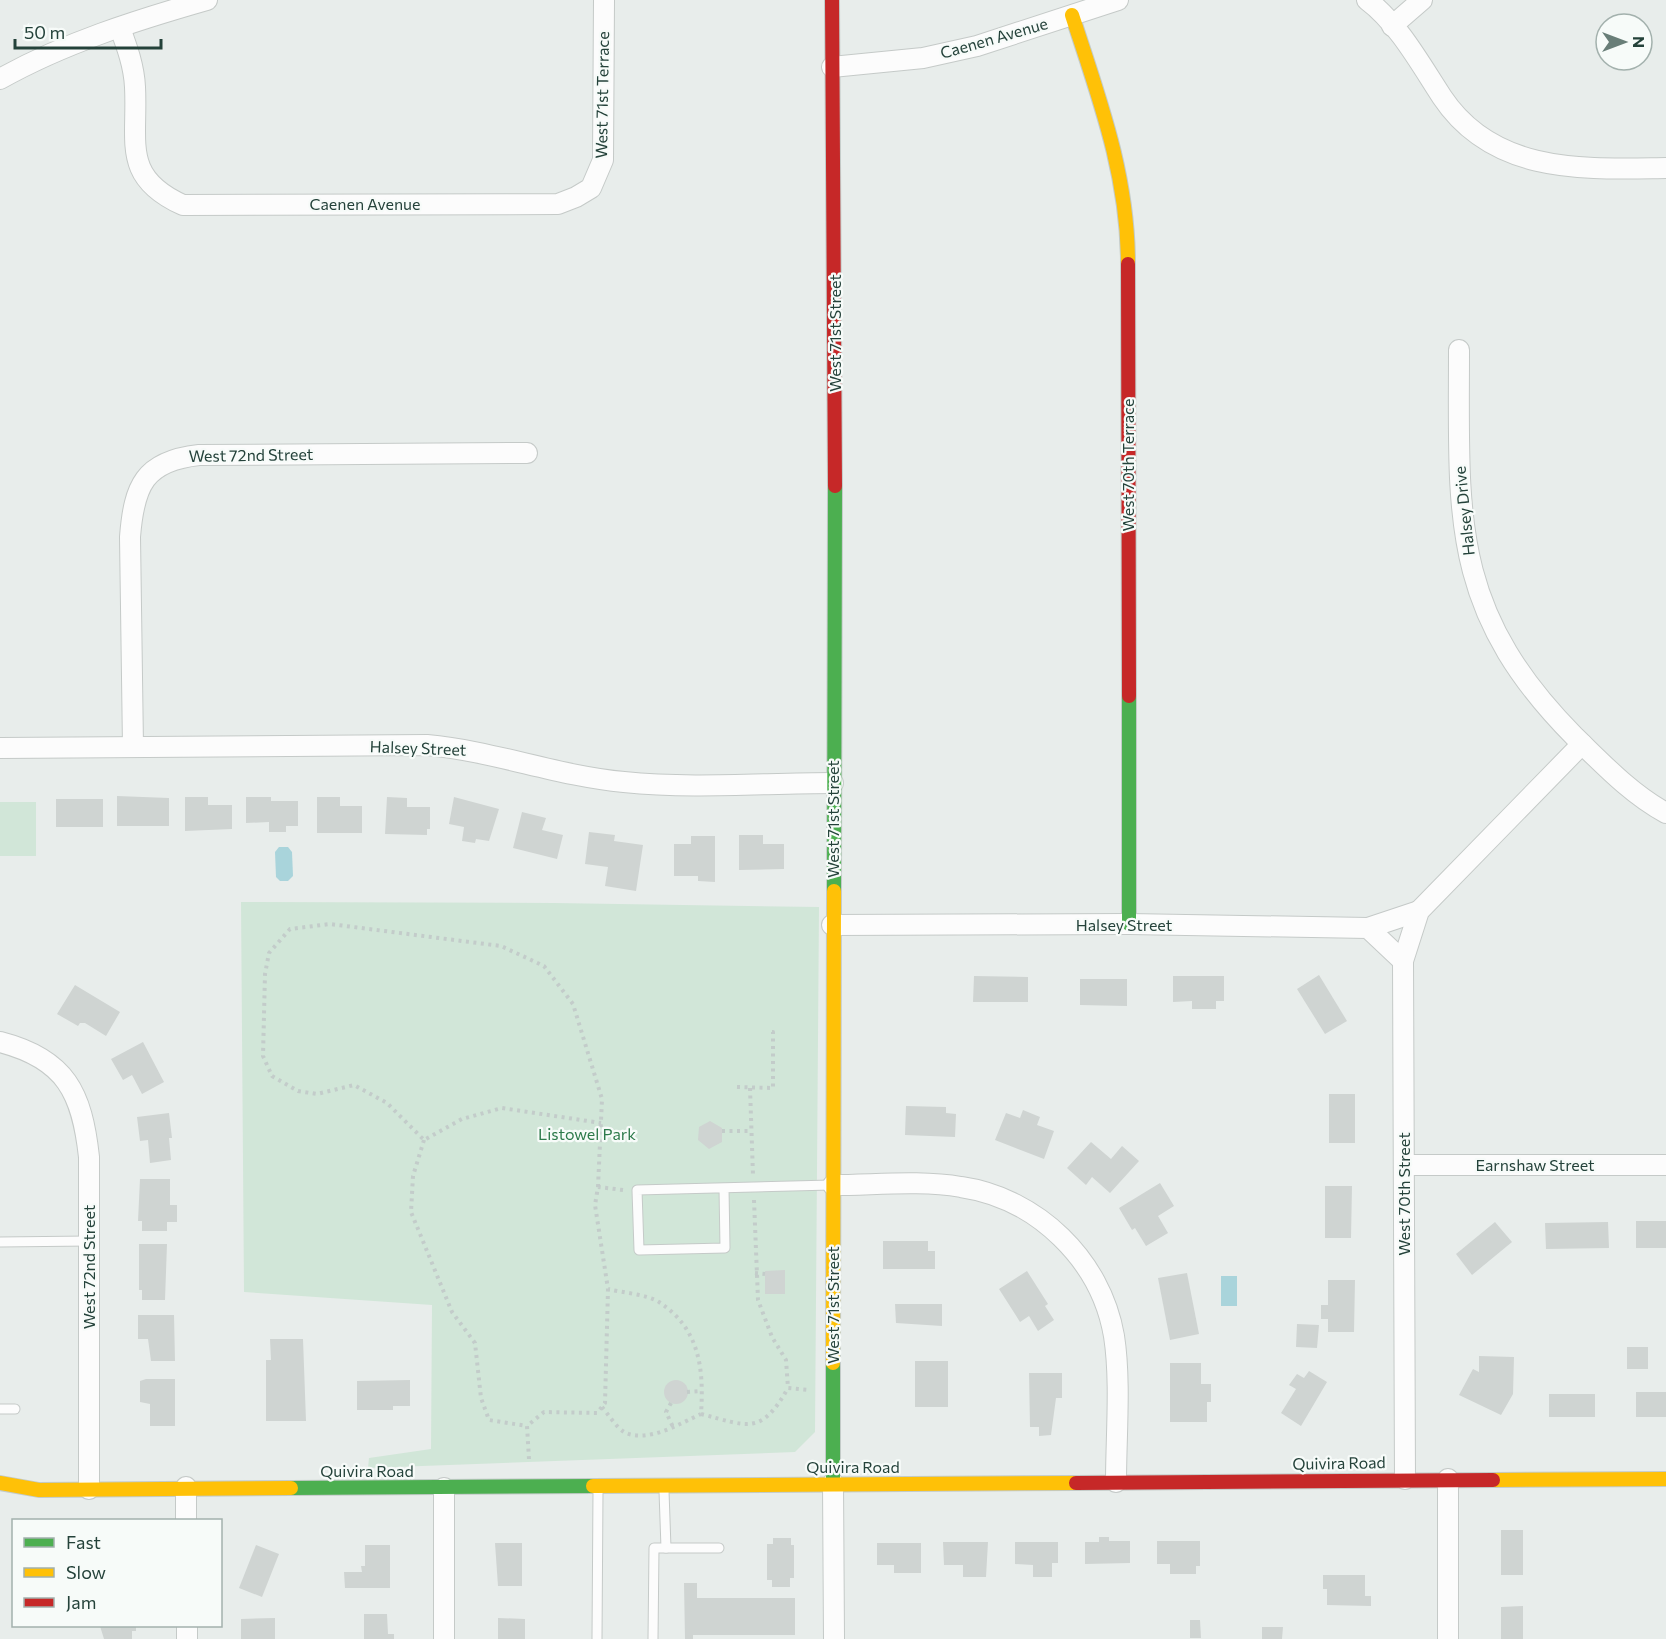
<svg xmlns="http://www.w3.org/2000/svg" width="1666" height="1639" viewBox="0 0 1666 1639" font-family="Commissioner,sans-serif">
	<rect width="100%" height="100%" fill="#e8edeb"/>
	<g fill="#d1e6d8">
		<rect x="0" y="802" width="36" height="54"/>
		<polygon points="241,902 554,903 819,907 815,1432 795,1452 368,1468 369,1458 431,1449 432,1305 244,1292"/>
	</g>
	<g fill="#a9d4db">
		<polygon points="279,847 288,847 292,852 293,876 288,881 280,881 276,877 275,852"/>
		<rect x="1221" y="1276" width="16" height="30"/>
	</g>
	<g fill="#cfd4d2">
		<polygon points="117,796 169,798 169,826 117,826"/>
		<polygon points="185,797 208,797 208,805 232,805 232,829 185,831"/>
		<polygon points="246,797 271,797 271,801 298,801 298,826 286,826 286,832 269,832 269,822 246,823"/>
		<polygon points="317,797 340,797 340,806 362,806 362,833 317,833"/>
		<polygon points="387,797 407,798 407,807 430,807 430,829 427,829 427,835 385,834"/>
		<polygon points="454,797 499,809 489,841 476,839 475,843 462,841 464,827 449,824"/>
		<rect x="56" y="799" width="47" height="28"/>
		<polygon points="522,812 546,818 542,830 563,835 557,859 513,848"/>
		<polygon points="589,832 615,835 614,841 643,845 636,891 605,886 608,867 585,864"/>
		<polygon points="739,835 763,835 763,844 784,844 784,869 739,870"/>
		<polygon points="691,836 715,836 715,882 698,881 698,876 674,876 674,844 691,844"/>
		<polygon points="1319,975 1347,1021 1325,1034 1297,989"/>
		<polygon points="974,976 1028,977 1028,1002 973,1002"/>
		<polygon points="1173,976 1224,976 1224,1001 1216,1001 1216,1009 1192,1009 1192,1001 1173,1002"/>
		<polygon points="1080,979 1127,979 1127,1006 1080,1005"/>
		<polygon points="75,985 120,1012 106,1036 85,1023 80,1023 78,1026 57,1014"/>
		<polygon points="143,1042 164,1082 142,1094 132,1075 123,1080 111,1059"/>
		<rect x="1329" y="1094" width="26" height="49"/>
		<polygon points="906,1106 946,1107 946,1113 956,1114 955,1137 905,1135"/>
		<polygon points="1023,1110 1040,1117 1037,1125 1054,1131 1044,1159 995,1140 1006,1113 1020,1118"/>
		<polygon points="169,1113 172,1138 169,1138 171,1160 150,1163 148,1140 140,1141 137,1117"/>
		<polygon points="710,1121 722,1128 722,1142 709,1149 698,1140 699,1127"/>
		<polygon points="1091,1142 1111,1159 1122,1146 1139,1161 1110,1193 1092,1177 1086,1185 1067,1168"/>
		<polygon points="140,1179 170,1179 170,1205 177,1205 177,1222 167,1222 167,1231 142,1231 142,1221 138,1221"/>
		<polygon points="1160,1183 1174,1206 1158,1216 1168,1233 1146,1246 1135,1228 1132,1230 1119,1208"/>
		<polygon points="1325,1186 1352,1186 1351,1238 1325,1238"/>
		<rect x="1636" y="1221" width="30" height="27"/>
		<polygon points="1495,1222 1512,1242 1472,1275 1456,1254"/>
		<polygon points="1608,1222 1609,1248 1546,1249 1545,1223"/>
		<polygon points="883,1241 928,1241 928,1251 935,1251 935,1269 883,1269"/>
		<polygon points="139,1244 167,1244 165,1300 142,1300 142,1290 139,1290"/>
		<polygon points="785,1270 785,1294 765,1294 765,1271"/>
		<polygon points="1027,1271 1048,1304 1045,1306 1054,1320 1038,1331 1029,1316 1020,1322 999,1289"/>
		<polygon points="1187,1273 1199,1334 1170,1340 1158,1278"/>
		<polygon points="1328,1280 1355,1280 1354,1332 1328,1332 1328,1319 1321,1319 1321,1305 1328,1305"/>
		<polygon points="895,1304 942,1304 942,1326 896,1323"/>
		<polygon points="138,1315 174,1315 175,1361 151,1361 148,1339 138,1339"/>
		<polygon points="1297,1324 1319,1325 1317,1348 1296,1347"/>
		<polygon points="270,1339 303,1339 306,1421 266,1421 266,1360 271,1360"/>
		<rect x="1627" y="1347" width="21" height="22"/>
		<polygon points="1479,1356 1514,1357 1513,1394 1501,1415 1459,1395 1473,1369 1479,1372"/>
		<rect x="915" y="1361" width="33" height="46"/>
		<polygon points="1170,1363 1201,1363 1201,1384 1211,1384 1211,1402 1207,1402 1207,1422 1170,1422"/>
		<polygon points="1309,1371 1327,1382 1301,1426 1281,1413 1296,1389 1289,1385 1297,1374 1304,1378"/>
		<polygon points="1029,1373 1062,1373 1062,1398 1056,1398 1051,1435 1039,1436 1039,1427 1030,1427"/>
		<polygon points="146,1379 175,1379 175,1426 150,1426 150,1404 140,1402 140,1381"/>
		<circle cx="676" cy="1392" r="12"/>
		<polygon points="410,1380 410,1406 393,1406 393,1410 357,1410 357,1381"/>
		<rect x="1636" y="1392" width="30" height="25"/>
		<rect x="1549" y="1394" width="46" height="23"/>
		<rect x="1501" y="1530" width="22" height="45"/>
		<polygon points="1099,1537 1109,1537 1109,1541 1130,1541 1130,1563 1085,1564 1085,1542 1099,1542"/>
		<polygon points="773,1538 791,1538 791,1545 794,1545 794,1578 790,1578 790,1587 772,1587 772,1580 767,1580 767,1544 773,1544"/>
		<polygon points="1157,1541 1200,1541 1200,1566 1196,1566 1196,1574 1170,1574 1170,1564 1157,1564"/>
		<polygon points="943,1542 988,1542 986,1577 963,1577 963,1565 944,1565"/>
		<polygon points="1015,1542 1058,1542 1058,1563 1052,1563 1052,1577 1033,1577 1033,1565 1015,1564"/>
		<polygon points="495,1543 522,1543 522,1586 498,1586"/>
		<polygon points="877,1543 921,1543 921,1573 894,1573 894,1565 877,1565"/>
		<polygon points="256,1545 279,1554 262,1597 239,1588"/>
		<polygon points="365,1545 390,1545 390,1588 345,1588 344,1572 362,1572 361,1566 365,1566"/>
		<polygon points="1323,1575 1365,1575 1365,1596 1371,1596 1371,1606 1327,1605 1327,1589 1323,1589"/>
		<polygon points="684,1583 697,1583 697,1598 795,1598 795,1635 693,1635 693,1639 685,1639"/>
		<polygon points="1523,1606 1523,1639 1501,1639 1501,1607"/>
		<polygon points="364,1614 387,1614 388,1634 394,1634 394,1639 364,1639"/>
		<polygon points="275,1618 275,1639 241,1639 241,1619"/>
		<polygon points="498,1618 525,1619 525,1639 498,1639"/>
		<polygon points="1190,1620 1200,1620 1201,1638 1190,1638"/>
		<polygon points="100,1626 136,1626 136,1631 132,1631 132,1639 104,1639"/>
		<polygon points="1262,1627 1283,1627 1282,1639 1262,1639"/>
	</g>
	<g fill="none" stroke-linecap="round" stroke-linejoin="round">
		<g stroke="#c5cac8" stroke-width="11">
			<g id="lane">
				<polyline points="724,1188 725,1248 639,1250 637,1190 831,1185"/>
				<polyline points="0,1242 89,1241"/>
				<polyline points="0,1409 15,1409"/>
				<polyline points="664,1491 666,1548 719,1548"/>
				<polyline points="597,1639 598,1491"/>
				<polyline points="653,1639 654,1548 666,1548"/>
			</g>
		</g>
		<g stroke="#c5cac8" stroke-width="22">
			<g id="street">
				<path d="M 1367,0 C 1398,23 1421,65 1442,97 C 1494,175 1585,169 1666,168"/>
				<polyline points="1392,26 1422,0"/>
				<path d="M 120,28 C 127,47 134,66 135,87 C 138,142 121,177 183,205 L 558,204 L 576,197 L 591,188 L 603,160 L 604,0"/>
				<polyline points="832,67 923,58 977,46 1118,0"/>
				<path d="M 0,79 C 64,43 137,20 207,0"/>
				<path d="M 1459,350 C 1459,516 1449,610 1575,737 C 1603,764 1631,794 1666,813"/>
				<path d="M 133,747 L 130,537 C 134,486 144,461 199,455 L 527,453"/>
				<path d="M 0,748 L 427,745 C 494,751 557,776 624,782 C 693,789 764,783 833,783"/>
				<polyline points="832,925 1129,924 1368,928 1403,961"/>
				<polyline points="1368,928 1419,911"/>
				<path d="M 0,1042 C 66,1059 82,1093 89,1157 L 89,1489"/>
				<polyline points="1404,1165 1666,1165"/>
				<path d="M 833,1185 C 875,1185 920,1180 961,1187 C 1037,1198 1101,1260 1114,1336 C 1121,1381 1116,1436 1116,1482"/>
				<polyline points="1405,1479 1403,961 1419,911 1582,744"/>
				<polyline points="1448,1479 1448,1639"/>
				<polyline points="833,1483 834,1639"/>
				<polyline points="186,1487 186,1520"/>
				<polyline points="187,1626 187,1639"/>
				<polyline points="444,1639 444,1488"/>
			</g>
		</g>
		<g stroke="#c3cbc8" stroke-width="16">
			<g id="fast">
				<polyline points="1129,696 1129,924"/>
				<polyline points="834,891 835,486"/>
				<polyline points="833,1483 833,1363"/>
				<polyline points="291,1488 593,1486"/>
			</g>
		</g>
		<g stroke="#c3cbc8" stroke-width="16">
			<g id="slow">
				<path d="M 1072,15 C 1099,98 1128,175 1128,264"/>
				<polyline points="833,1363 834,891"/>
				<polyline points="1493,1480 1666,1479"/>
				<polyline points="0,1483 39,1490 291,1488"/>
				<polyline points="593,1486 1076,1483"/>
			</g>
		</g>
		<g stroke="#c3cbc8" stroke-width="16">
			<g id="jam">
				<polyline points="832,0 835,486"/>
				<polyline points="1128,264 1129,696"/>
				<polyline points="1076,1483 1493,1480"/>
			</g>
		</g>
		<g stroke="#c3ccca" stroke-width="4" stroke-dasharray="3 4.5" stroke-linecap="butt">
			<polyline points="737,1087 773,1088 773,1032 769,1032"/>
			<polyline points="750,1088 753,1175"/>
			<polyline points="722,1131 751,1131"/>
			<polyline points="424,1140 413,1176 411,1212 452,1312 475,1343 481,1398 489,1420 527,1426"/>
			<polyline points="598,1187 602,1099 573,1004 544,966 501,946 330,924 290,929 269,953 265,974 263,1056 272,1076 298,1091 317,1094 354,1085 387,1103 424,1140 462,1119 502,1108 601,1123"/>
			<path d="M 623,1190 L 598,1187 L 595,1205 L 608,1289 C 623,1293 646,1294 659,1302 C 700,1329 704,1369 701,1414 C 748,1426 761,1436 788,1388"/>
			<polyline points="754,1200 758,1300 772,1337 786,1360 788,1388 810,1390"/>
			<polyline points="755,1273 765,1274"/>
			<polyline points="687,1392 702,1391"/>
			<polyline points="671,1403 666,1412 673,1427"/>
			<path d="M 602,1407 C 608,1414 616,1427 624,1432 C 647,1444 681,1423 701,1414"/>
			<polyline points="529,1459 527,1426 544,1412 597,1413 605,1403 608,1289"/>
		</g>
		<use href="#lane" stroke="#fcfcfc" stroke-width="9"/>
		<use href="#street" stroke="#fcfcfc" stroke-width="20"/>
		<use href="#fast" stroke="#4caf50" stroke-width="14"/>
		<use href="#slow" stroke="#ffc107" stroke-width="14"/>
		<use href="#jam" stroke="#c62828" stroke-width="14"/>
	</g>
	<g text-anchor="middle" stroke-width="4.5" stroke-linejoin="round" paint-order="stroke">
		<g font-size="16" fill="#24423a" stroke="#f7fbf9">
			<text transform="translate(994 38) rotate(-16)" y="6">Caenen Avenue</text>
			<text transform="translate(602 95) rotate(-89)" y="6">West 71st Terrace</text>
			<text x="365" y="210">Caenen Avenue</text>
			<text transform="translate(835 333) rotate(-90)" y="6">West 71st Street</text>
			<text transform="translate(251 455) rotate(-1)" y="6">West 72nd Street</text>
			<text transform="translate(1128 465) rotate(-90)" y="6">West 70th Terrace</text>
			<text transform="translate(1464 511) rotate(-96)" y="6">Halsey Drive</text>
			<text transform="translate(418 748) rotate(2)" y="6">Halsey Street</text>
			<text transform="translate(833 819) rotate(-90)" y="6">West 71st Street</text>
			<text x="1124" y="931">Halsey Street</text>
			<text x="1535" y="1171">Earnshaw Street</text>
			<text transform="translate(1404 1194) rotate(-90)" y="6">West 70th Street</text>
			<text transform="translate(89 1267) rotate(-90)" y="6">West 72nd Street</text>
			<text transform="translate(833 1305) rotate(-90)" y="6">West 71st Street</text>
			<text transform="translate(1339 1463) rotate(-1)" y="6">Quivira Road</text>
			<text x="853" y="1473">Quivira Road</text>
			<text x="367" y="1477">Quivira Road</text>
		</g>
		<g font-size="16" fill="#2d7a4b" stroke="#f7fbf9">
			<text x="587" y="1140">Listowel Park</text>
		</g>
	</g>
	<rect x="12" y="1519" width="210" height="108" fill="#f7fbf9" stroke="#a3b1ad" stroke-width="1.5"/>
	<rect x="24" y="1538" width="30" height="9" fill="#4caf50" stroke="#a3b1ad" stroke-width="1.5"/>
	<text x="66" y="1549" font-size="18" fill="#24423a">Fast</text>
	<rect x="24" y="1568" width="30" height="9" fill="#ffc107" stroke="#a3b1ad" stroke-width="1.5"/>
	<text x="66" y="1579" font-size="18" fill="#24423a">Slow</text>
	<rect x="24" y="1598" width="30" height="9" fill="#c62828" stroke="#a3b1ad" stroke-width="1.5"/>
	<text x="66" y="1609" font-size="18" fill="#24423a">Jam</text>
	<g transform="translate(1624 42) rotate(90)"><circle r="28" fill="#f7fbf9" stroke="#a3b1ad" stroke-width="1.5"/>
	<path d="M0-4.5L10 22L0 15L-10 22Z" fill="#697e78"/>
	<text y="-9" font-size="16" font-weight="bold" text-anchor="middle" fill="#24423a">N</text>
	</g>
	<path d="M15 39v9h146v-9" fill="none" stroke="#24423a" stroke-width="3"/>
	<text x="24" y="39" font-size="18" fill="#24423a" stroke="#f7fbf9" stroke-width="4.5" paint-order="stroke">50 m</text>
</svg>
